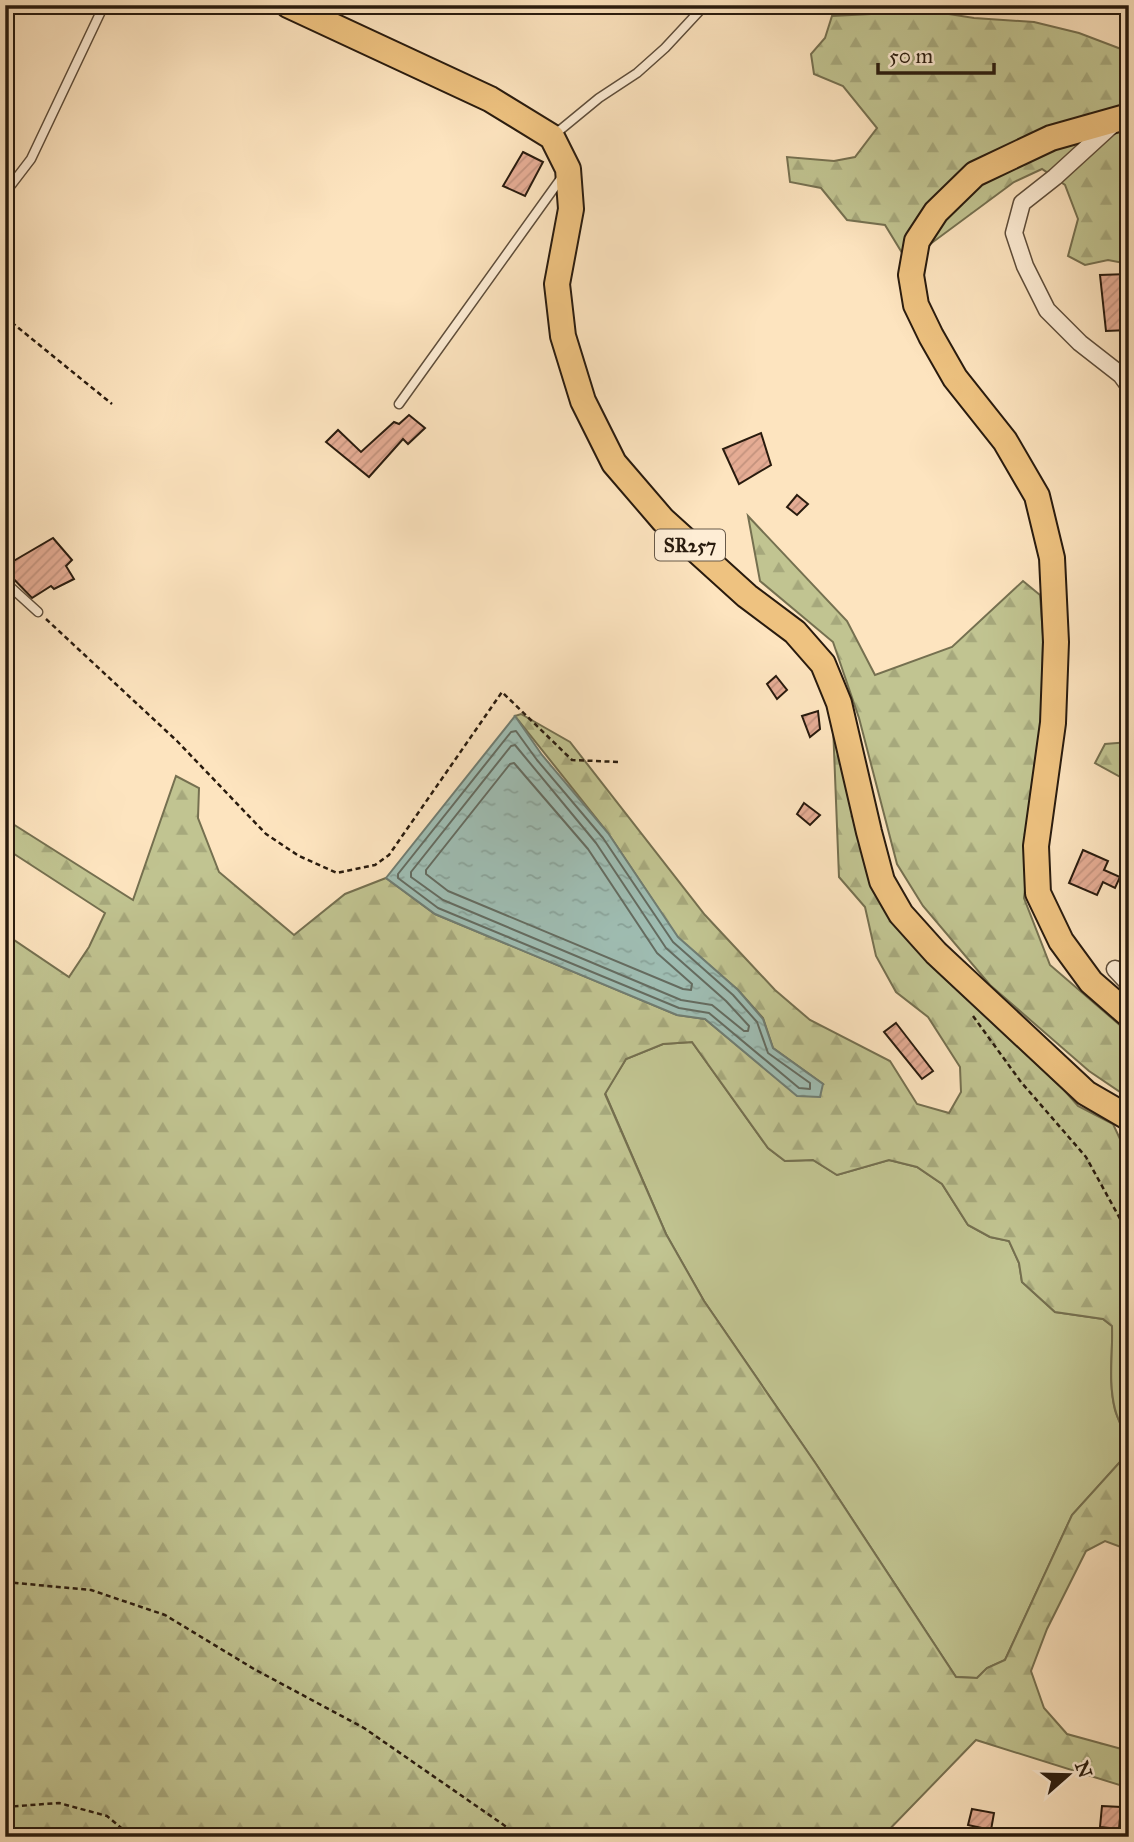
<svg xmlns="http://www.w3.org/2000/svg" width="1134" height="1842" viewBox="0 0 1134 1842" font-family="'IM FELL Great Primer',serif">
	<defs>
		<pattern id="forest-firs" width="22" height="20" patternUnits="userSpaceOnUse" patternTransform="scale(1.75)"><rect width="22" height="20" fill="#c1c491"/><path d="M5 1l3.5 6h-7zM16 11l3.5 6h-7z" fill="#a6a87c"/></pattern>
		<pattern id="water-ripples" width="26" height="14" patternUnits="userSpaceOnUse" patternTransform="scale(1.75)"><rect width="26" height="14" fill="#9fbeb4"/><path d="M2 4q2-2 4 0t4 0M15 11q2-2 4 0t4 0" fill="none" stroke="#89a39a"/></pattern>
		<pattern id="building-hatch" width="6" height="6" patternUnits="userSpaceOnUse" patternTransform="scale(1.75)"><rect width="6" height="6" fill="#e5ac94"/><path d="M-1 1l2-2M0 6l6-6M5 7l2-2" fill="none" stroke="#c4937e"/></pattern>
	</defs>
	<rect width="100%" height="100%" fill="#fde4bf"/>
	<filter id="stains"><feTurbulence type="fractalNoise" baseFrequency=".00286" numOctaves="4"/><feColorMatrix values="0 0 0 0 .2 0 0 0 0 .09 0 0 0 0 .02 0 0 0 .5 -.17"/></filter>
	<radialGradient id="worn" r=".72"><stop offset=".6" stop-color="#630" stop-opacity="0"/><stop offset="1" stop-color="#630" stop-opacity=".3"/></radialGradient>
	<path fill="#c1c491" stroke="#757050" stroke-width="2" d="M 692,1042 L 768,1148 L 785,1161 L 813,1160 L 837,1175 L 889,1160 L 917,1167 L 942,1184 L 968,1225 L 990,1237 L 1009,1241 L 1019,1263 L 1022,1282 L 1055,1312 L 1103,1319 L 1112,1326 C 1113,1354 1108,1382 1115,1410 C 1119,1424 1129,1436 1129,1452 L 1072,1515 L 1005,1660 L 987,1668 L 977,1678 L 956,1677 L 816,1464 L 704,1301 L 666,1234 L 605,1093 L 626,1059 L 663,1044 Z"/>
	<g fill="url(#forest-firs)" stroke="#757050" stroke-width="2">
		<polygon points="930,11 974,18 1034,22 1079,33 1129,52 1129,264 1108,260 1085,265 1068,256 1078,219 1065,185 1042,169 1014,182 929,245 904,256 885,225 847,220 821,188 790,182 787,157 834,161 855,157 877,128 843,86 814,74 811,54 825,38 832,16"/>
		<polygon points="748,516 847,621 875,675 952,647 1023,581 1040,595 1043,636 1041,753 1024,898 1050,965 1129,1033 1129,1098 1089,1071 990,985 923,906 897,864 859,718 833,642 760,581"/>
		<path d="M 521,714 L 570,742 L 705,915 L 775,990 L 810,1020 L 890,1061 L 917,1104 L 949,1113 L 961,1092 L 960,1067 L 928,1017 L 896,992 L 876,956 L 865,907 L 839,877 L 833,725 L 869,869 L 965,996 L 1064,1090 L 1078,1106 L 1113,1124 L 1129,1158 L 1129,1445 C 1125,1433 1118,1421 1115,1409 C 1108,1381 1113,1354 1112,1326 L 1103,1319 L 1055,1312 L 1022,1282 L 1019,1263 L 1009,1241 L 990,1237 L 968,1225 L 942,1184 L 917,1167 L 889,1160 L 837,1175 L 813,1160 L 785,1161 L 768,1148 L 692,1042 L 663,1044 L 626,1059 L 605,1094 L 666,1234 L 704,1301 L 816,1464 L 956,1677 L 977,1678 L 987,1668 L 1005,1660 L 1072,1515 L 1129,1452 L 1129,1550 L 1105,1541 L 1086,1551 L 1047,1629 L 1031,1671 L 1044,1708 L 1067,1734 L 1129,1751 L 1129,1788 L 976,1740 L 882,1837 L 5,1837 L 5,934 L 69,977 L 89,947 L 105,913 L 5,848 L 5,819 L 133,900 L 176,776 L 199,788 L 198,818 L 219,872 L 294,935 L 345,894 L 386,878 L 435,914 L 677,1015 L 705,1019 L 797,1095 L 823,1084 L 773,1048 L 763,1018 L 738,990 L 678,938 L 608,833 L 515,716 Z"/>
		<polygon points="1129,742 1129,793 1122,778 1095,763 1105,744"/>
	</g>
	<polygon fill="url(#water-ripples)" stroke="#707d72" stroke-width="2" points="515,716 542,755 608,833 678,937 738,990 763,1019 773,1048 823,1084 820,1097 797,1096 705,1019 677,1015 435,914 386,878"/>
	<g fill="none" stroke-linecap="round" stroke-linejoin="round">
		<g stroke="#646c61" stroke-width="2">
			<polygon points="516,731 537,760 603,838 673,942 733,995 757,1022 768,1053 810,1083 810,1089 799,1088 709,1013 679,1008 438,908 398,878 398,874 511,732"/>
			<polygon points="515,745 596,843 666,948 726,1001 749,1026 748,1031 744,1031 712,1005 681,1000 443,900 411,877 411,872 511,746"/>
			<polygon points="514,763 588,849 657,953 692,984 691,990 683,989 448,891 426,874 426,870 510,764"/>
		</g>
	</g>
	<g fill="url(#building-hatch)" stroke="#291b0e" stroke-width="2">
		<polygon points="523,152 543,162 525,196 503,186"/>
		<polygon points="1128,274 1129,330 1106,331 1100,275"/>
		<polygon points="409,415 425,428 408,444 403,439 369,477 326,442 338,430 361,452 394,422 399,424"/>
		<polygon points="761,433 771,465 739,484 723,449"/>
		<polygon points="797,495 808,504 797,515 787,507"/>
		<polygon points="53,538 72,560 66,566 74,579 54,589 51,586 32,598 5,570 5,566"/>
		<polygon points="776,676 787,690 777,699 767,684"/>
		<polygon points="818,711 820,729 810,737 802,716"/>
		<polygon points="804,803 820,815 810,825 797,814"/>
		<polygon points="1083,850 1108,861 1104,870 1120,877 1115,888 1103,882 1097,895 1069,883"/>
		<polygon points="896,1023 933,1071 922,1079 884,1032"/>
		<polygon points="1102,1806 1121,1807 1119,1829 1100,1827"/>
		<polygon points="972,1809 994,1813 991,1830 968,1825"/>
	</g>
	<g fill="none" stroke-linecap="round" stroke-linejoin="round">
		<g stroke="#5e4d3a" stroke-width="11">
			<g id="lane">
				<polyline points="554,135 599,98 637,73 665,48 705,5"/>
				<polyline points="5,193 31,159 104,5"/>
				<polyline points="399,404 562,177"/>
				<polyline points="5,582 38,612"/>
			</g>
		</g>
		<g stroke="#5e4d3a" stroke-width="19">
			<g id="street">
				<polyline points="1113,124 1055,177 1022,203 1014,233 1025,266 1047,310 1080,343 1121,375 1129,386"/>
				<polyline points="1129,459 1129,483"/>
				<polyline points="1115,969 1129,984"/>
			</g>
		</g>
		<g stroke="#291b0e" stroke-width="28">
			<g id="primary">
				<polyline points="288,5 490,99 552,137 568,169 571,209 557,284 563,336 583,401 614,463 663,520 747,596 795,632 823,664 839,703 869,832 882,881 901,914 936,953 1086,1093 1129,1118"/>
				<polyline points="1129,116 1051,138 975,174 936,212 917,241 911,275 916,305 931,336 955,378 1005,441 1037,496 1052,558 1056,642 1053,723 1036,846 1038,893 1061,941 1091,982 1129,1015"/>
			</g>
		</g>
		<g stroke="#291b0e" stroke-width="2.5" stroke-dasharray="5 3.5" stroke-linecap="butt">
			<polyline points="5,317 112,404"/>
			<polyline points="46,619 177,741 266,834 299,856 337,873 375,865 389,855 502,692 572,760 619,762"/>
			<polyline points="973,1016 1021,1082 1086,1157 1129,1235"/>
			<polyline points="5,1582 91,1590 165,1615 254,1669 364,1728 521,1837"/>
			<polyline points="5,1807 59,1803 107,1816 132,1837"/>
		</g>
		<use href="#lane" stroke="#feedd5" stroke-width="8"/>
		<use href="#street" stroke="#feedd5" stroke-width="16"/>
		<use href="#primary" stroke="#eec280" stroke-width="24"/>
	</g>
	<g text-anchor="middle" stroke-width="7" stroke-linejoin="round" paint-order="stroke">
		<rect fill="#feedd5" stroke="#695a4a" stroke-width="2" x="655" y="529.5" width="70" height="31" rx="5"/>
		<g font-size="19" font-weight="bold" fill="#291b0e">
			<text x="690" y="552">SR257</text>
		</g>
	</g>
	<rect width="1134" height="1842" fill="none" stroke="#fde4bf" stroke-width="28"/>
	<rect x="7" y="7" width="1120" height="1828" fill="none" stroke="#291b0e" stroke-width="3.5"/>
	<rect x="14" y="14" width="1106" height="1814" fill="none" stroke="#291b0e" stroke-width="2"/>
	<g transform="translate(1068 1775) rotate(70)" stroke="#feedd5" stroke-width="5" paint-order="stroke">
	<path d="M0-5L12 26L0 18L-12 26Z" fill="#291b0e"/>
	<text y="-10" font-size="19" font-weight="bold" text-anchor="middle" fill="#291b0e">N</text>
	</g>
	<path d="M878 63v10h116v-10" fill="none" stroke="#291b0e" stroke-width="3.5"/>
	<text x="889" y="63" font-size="21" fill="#291b0e" stroke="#feedd5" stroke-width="5" paint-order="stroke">50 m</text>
	<rect width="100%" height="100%" filter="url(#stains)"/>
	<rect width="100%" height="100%" fill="url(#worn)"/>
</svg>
